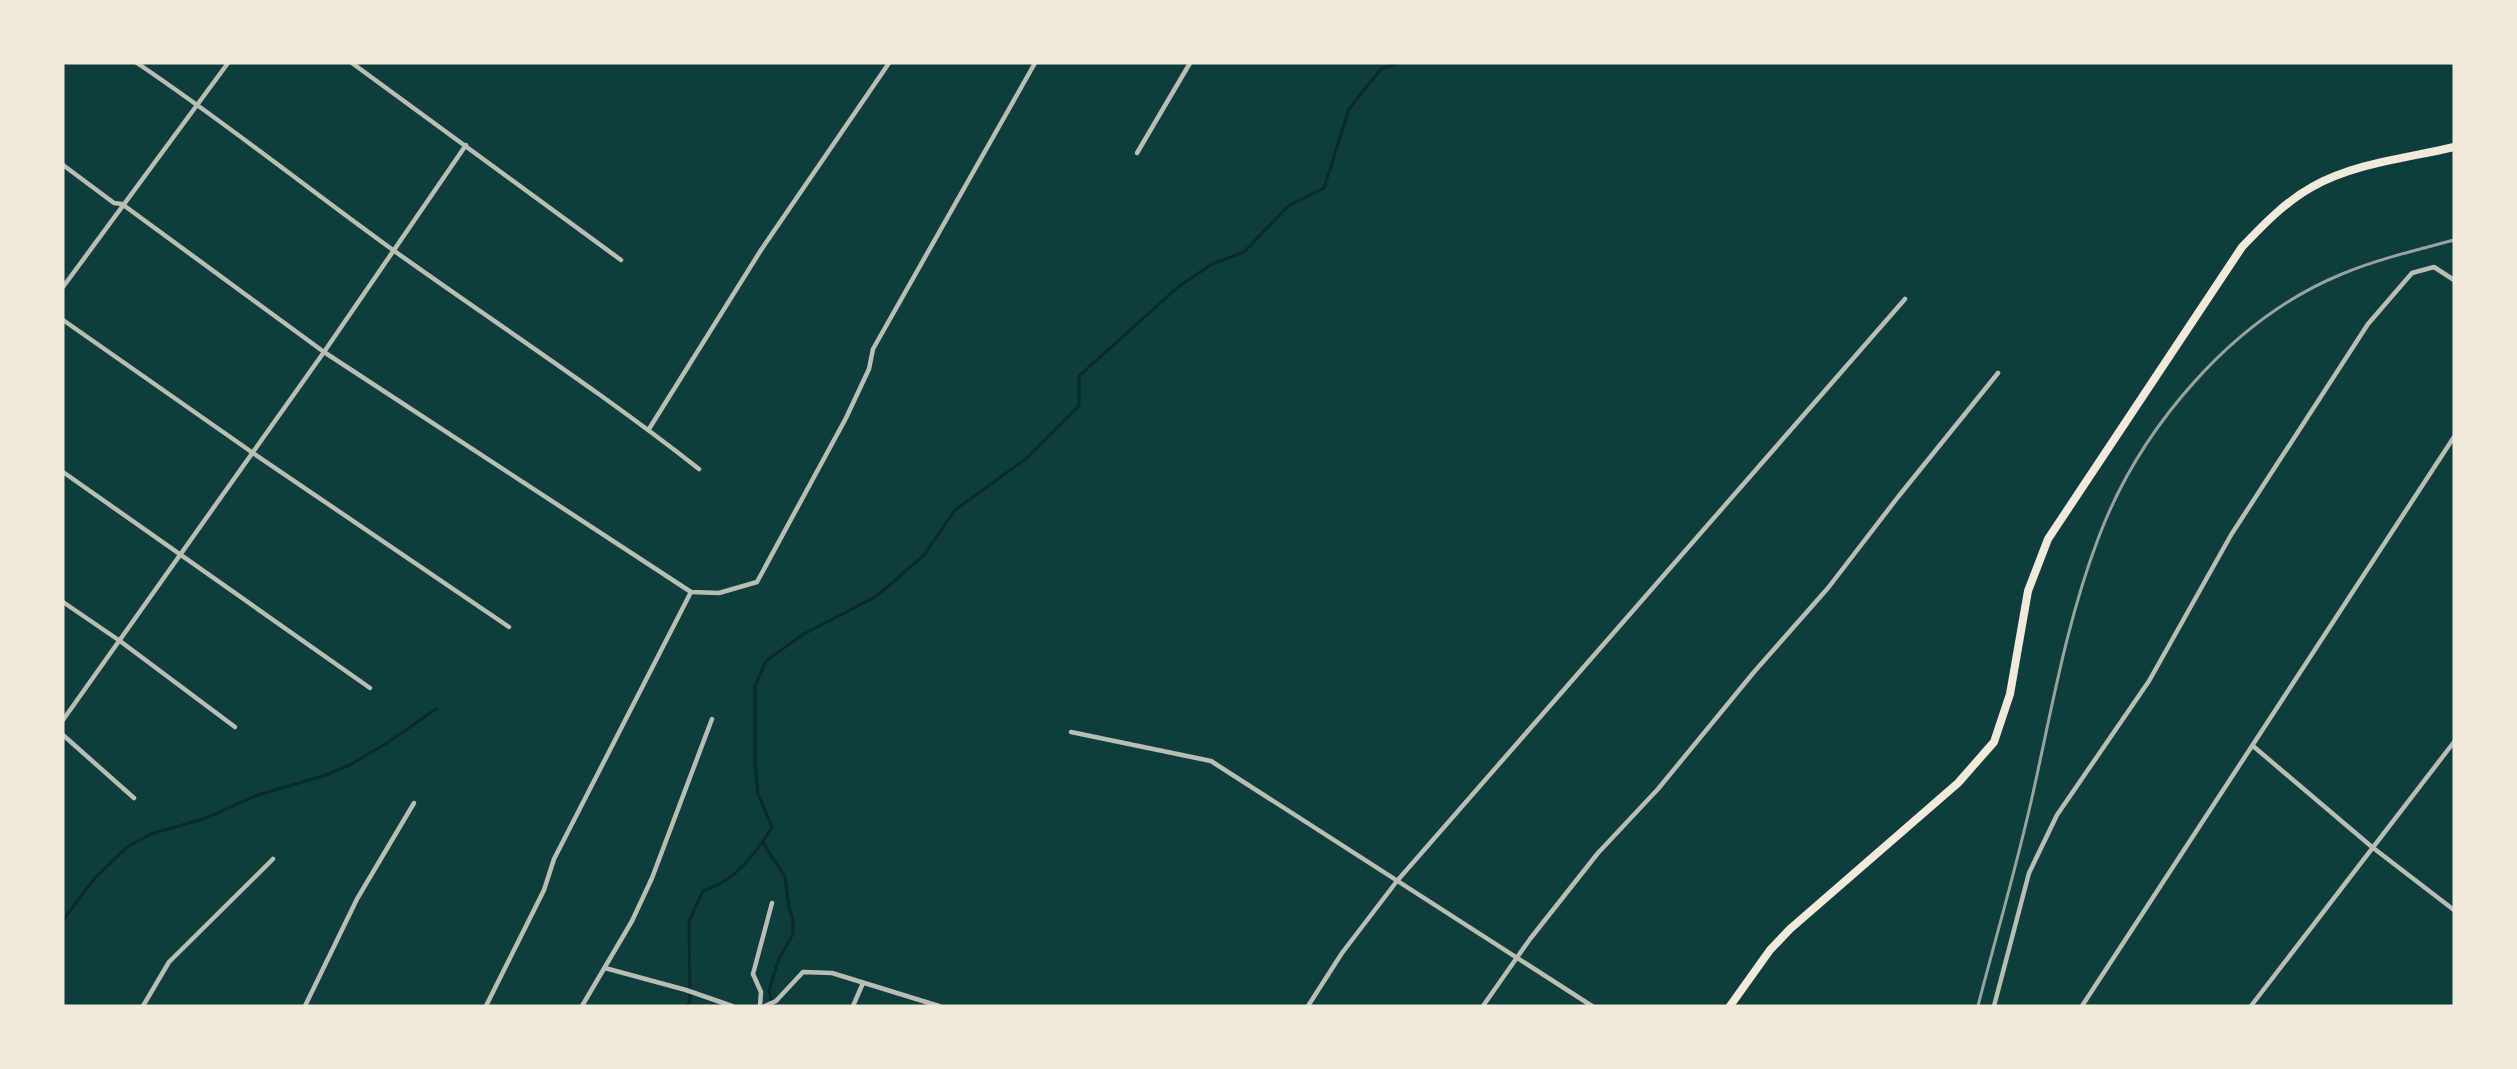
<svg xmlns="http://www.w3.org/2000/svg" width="2517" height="1069" viewBox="0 0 2517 1069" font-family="'Sofia Sans Condensed',sans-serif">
	<rect width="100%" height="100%" fill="#0f3d3e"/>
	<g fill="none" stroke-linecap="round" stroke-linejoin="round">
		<g stroke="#0a2a2b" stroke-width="3">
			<polyline points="763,843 785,877 789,908 793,919 793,934 778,961 769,991 773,1006"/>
			<polyline points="63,920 95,878 127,847 151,834 206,818 255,796 326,775 350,765 390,741 436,709"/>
			<path d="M 687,1006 L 690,1001 L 689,921 L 703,891 C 734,882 756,854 772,827 L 758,794 L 755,764 L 755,686 L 766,661 L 802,635 L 877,596 L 924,555 L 955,510 L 1027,458 L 1079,406 L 1079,376 L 1178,287 L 1212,264 L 1244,252 L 1288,206 L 1324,188 L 1349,109 L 1381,69 L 1398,63"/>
		</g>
		<g stroke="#b8beb3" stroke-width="4.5">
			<path d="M 137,63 C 225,122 307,188 393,250 C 495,323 600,391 699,469"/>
			<polyline points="352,63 621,260"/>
			<polyline points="1137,153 1190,63"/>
			<polyline points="63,165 114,203 122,204 324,352 691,592 719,593 757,582 846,418 869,369 873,349 1035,63"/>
			<polyline points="63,287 228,63"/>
			<polyline points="63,320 253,453 509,627"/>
			<polyline points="649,429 761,250 889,63"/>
			<polyline points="63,472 370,688"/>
			<polyline points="63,602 120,641 235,727"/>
			<polyline points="63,720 324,352 466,145"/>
			<polyline points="1071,732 1211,761 1592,1006"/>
			<polyline points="63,735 134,798"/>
			<polyline points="2253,746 2372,847 2454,910"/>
			<polyline points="605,968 686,990 732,1006"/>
			<polyline points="143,1006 169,962 273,859"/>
			<polyline points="305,1006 357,899 414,803"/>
			<polyline points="486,1006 544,890 554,859 691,592"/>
			<polyline points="582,1006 632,921 652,878 712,719"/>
			<polyline points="760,1006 761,992 753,974 772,903"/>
			<polyline points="765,1006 776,1001 803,972 832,973 939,1006"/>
			<polyline points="853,1006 863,983"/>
			<polyline points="1308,1006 1342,953 1397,881 1905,299"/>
			<polyline points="1483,1006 1530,939 1598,853 1658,789 1754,672 1828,588 1898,497 1998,373"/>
			<polyline points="1994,1006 2029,873 2057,815 2149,681 2231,535 2368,324 2412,273 2434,267 2454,280"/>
			<polyline points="2082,1006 2454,437"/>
			<polyline points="2251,1006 2454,742"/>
		</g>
		<path stroke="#f1e9da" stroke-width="8" d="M 1730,1006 L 1770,950 L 1790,929 L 1958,783 L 1994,742 L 2010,694 L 2028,591 L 2048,539 L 2242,247 C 2263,225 2285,202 2312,187 C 2354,163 2408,158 2454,147"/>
		<path stroke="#97a49c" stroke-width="3" d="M 1978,1006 C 1997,932 2019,859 2035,784 C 2053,702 2068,618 2098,539 C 2139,429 2232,319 2342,274 C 2378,259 2417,250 2454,240"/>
	</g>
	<rect width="2517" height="1069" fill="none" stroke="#f1e9da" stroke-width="129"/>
</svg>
